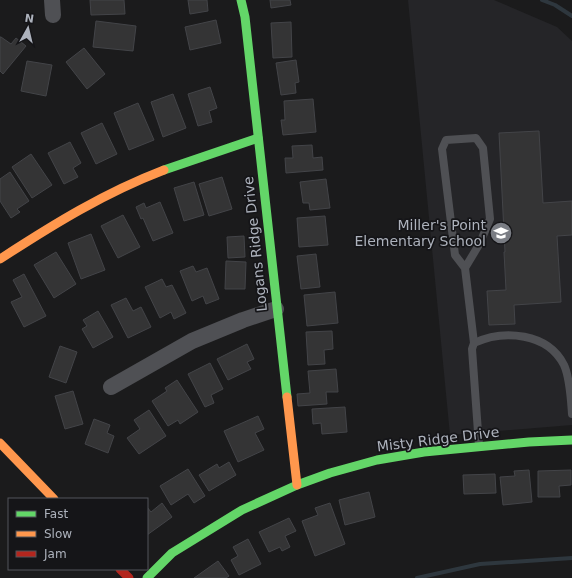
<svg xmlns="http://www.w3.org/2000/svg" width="572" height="578" viewBox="0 0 572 578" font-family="'DejaVu Sans',sans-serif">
	<rect width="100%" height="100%" fill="#1b1b1c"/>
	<polygon fill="#252528" points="408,0 494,0 557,27 572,41 572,425 450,435"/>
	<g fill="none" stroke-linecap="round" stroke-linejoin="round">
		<g stroke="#2e373e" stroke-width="4">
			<polyline points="542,0 555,5 572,16"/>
			<polyline points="417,578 480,564 572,558"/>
		</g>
	</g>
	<g fill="#343435" stroke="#434448">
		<polygon points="90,0 124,0 125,14 91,15"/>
		<polygon points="188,0 207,0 208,11 190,14"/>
		<polygon points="270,0 290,0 291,5 271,8"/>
		<polygon points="216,20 221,43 190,50 185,27"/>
		<polygon points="96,21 136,26 133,51 93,47"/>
		<polygon points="291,22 292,57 273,58 271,23"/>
		<polygon points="0,37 1,37 11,44 16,38 26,46 3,74 0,71"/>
		<polygon points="84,48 105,74 87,89 66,62"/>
		<polygon points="296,60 299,82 295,83 296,93 281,95 276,63"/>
		<polygon points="27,61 52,65 46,96 21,91"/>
		<polygon points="210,87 217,108 209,111 212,122 198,126 188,94"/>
		<polygon points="173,94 186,128 163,137 151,102"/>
		<polygon points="313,99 316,132 283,135 281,120 285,120 284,101"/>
		<polygon points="138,103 154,140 129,150 114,113"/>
		<polygon points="102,123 117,154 96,164 81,133"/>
		<polygon points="539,131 543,203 572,201 572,235 557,236 561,302 514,305 515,324 489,325 487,291 506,290 504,252 505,252 499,133"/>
		<polygon points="70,142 81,163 73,168 78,177 64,184 48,153"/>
		<polygon points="312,145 313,158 322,157 323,170 286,173 285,158 293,158 292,146"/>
		<polygon points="31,154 52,185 32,198 12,167"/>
		<polygon points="10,172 29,201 17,209 20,212 11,218 0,201 0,179"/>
		<polygon points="222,177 232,209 209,216 199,184"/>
		<polygon points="326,179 330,208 310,210 309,203 303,203 300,182"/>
		<polygon points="194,182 204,215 184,221 174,188"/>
		<polygon points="160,202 173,233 153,241 143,218 141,219 136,207 144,203 146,208"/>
		<polygon points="123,215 140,247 118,258 101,226"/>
		<polygon points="325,216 328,245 299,247 297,218"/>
		<polygon points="91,234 105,270 81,279 68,243"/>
		<polygon points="244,236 245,257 228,258 227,237"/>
		<polygon points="56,252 76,284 54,298 34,265"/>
		<polygon points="316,254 320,287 301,289 297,256"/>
		<polygon points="226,261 246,262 245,289 225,289"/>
		<polygon points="193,266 196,272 207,268 219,299 206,304 203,296 192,301 180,271"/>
		<polygon points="24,274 46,316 24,327 11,302 22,297 13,280"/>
		<polygon points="162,279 166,287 172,285 186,313 174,319 171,312 160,318 145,287"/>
		<polygon points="335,292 338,323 307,326 304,295"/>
		<polygon points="126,298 133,311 141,307 151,327 128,338 111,305"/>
		<polygon points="98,311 113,337 93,348 82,329 87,326 83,320"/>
		<polygon points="332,331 333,349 324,350 325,364 308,365 306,332"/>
		<polygon points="247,344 254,359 247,362 251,369 228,380 217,359"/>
		<polygon points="60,346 77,352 66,383 49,377"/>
		<polygon points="210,363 223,389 211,395 214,403 205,407 188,374"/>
		<polygon points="336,369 338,392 326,392 327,404 298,406 297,394 310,393 308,371"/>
		<polygon points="177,380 198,412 180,424 178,420 168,426 152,401 167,391 165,388"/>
		<polygon points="73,391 83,424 65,429 55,396"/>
		<polygon points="345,407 347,432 322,434 321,423 313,424 312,409"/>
		<polygon points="149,410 166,436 139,454 127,438 140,429 134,420"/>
		<polygon points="258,416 264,429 255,433 264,450 238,462 224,431"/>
		<polygon points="94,419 110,425 107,433 114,436 108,453 85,444"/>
		<polygon points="229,462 236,475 209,491 199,475 217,464 219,468"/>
		<polygon points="188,469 205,496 194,503 188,494 171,505 160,486"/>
		<polygon points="529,470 532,502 503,505 500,477 515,476 514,471"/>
		<polygon points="571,470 571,485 559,486 560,497 538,497 538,471"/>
		<polygon points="495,474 496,493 464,494 463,475"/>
		<polygon points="369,492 375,517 345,525 339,500"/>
		<polygon points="162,503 172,517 147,535 147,507 151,512"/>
		<polygon points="330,503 345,544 315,556 302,521 318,515 315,508"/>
		<polygon points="289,518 296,531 285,536 290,547 282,551 280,547 269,552 259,532"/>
		<polygon points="248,539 261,564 239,575 231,560 238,556 233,547"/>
		<polygon points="218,561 229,576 226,578 194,578"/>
	</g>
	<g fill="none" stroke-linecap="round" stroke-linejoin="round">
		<g stroke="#4f5054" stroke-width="8">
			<polyline points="465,268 455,255 442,149 446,140 476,138 483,148 490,219 480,243 465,268 474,343"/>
			<path d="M 479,446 L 472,349 L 474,343 C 504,329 548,333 564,365 C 570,378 571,400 572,414"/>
		</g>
		<g stroke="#4f5054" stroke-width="16">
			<polyline points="52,0 53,15"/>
			<polyline points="111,387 192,341 243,320 276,309"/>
		</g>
		<g stroke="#63d668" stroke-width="9">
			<polyline points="241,0 245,17 287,397"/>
			<polyline points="164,170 258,138"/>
			<polyline points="147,578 172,553 242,510 297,485 330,473 377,460 424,452 529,442 572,440"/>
		</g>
		<g stroke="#ff974d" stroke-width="9">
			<path d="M 0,259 C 54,224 104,193 164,170"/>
			<polyline points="287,397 297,485"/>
			<polyline points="0,443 54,499"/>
		</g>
		<polyline stroke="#b3261e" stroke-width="9" points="120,569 129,578"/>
	</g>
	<defs>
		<g id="school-disc" transform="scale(1.15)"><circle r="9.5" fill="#7a7d84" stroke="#151518"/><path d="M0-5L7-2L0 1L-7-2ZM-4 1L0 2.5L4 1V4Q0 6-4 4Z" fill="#fff"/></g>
	</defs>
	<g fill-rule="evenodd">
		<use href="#school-disc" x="501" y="233"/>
	</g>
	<g text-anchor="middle" stroke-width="3.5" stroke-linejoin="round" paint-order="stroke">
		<g font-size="14" fill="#adb2bc" stroke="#151518" text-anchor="end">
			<text x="486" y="230">Miller's Point<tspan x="486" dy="16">Elementary School</tspan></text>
		</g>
		<g font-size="14" fill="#adb2bc" stroke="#151518">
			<text transform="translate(255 244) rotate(-96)" y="5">Logans Ridge Drive</text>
			<text transform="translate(438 439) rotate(-7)" y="5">Misty Ridge Drive</text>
		</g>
	</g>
	<rect x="8" y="498" width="140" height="72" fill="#151518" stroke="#52545a"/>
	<rect x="16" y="511" width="20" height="6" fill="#63d668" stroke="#52545a"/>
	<text x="44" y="518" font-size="12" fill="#adb2bc">Fast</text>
	<rect x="16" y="531" width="20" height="6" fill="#ff974d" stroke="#52545a"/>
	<text x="44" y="538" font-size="12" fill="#adb2bc">Slow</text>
	<rect x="16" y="551" width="20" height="6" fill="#b3261e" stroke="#52545a"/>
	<text x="44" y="558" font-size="12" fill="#adb2bc">Jam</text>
	<g transform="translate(28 28) rotate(8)" stroke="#151518" stroke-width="3" paint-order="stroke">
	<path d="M0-3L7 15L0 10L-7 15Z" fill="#adb2bc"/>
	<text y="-6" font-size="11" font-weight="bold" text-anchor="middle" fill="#adb2bc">N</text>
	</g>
</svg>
